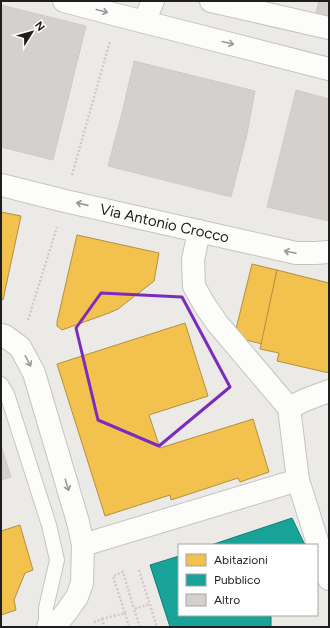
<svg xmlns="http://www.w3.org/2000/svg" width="330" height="628" viewBox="0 0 330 628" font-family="Figtree,sans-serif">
	<rect width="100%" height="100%" fill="#eceae7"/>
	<g fill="#f2c14e" stroke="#b29040">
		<polygon points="1,212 21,216 3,300 1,299"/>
		<polygon points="77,235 159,253 154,281 118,309 109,313 62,330 57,326 57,322"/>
		<polygon points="252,264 277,270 262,344 234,337"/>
		<polygon points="277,270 329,283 329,373 277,361 279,353 260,349"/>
		<polygon points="185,323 208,396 149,415 160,448 253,419 269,472 240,482 238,478 171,500 170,495 105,516 57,364"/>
		<polygon points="20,525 33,570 25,573 14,600 16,610 1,615 1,531"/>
	</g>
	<g fill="#17a398" stroke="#197b73">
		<polygon points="292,518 305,545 211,545"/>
		<polygon points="179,556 179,615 271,615 271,627 170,627 150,565"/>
	</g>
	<g fill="#d3d0ce" stroke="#cfccc8">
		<polygon points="319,1 329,1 329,20 315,17"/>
		<polygon points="1,5 86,26 53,160 1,147"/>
		<polygon points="134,61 255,91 246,139 231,197 108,166 123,109"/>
		<polygon points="296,90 329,99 329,221 267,207"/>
		<polygon points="1,445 11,477 1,480"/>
	</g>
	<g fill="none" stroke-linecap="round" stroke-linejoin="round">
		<g stroke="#c5c4c3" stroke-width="16">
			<polyline id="lane" points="1,384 7,394 49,525 57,560 46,608 46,627"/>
		</g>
		<g stroke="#c5c4c3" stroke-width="24">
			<g id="street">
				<polyline points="64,1 117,15 329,69"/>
				<polyline points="211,1 329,28"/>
				<polyline points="144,22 153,1"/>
				<path id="s1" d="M 1,185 L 65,201 L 296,253 L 315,253 L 329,252"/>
				<polyline points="199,231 193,260 194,286 204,304 217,323 289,408 298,480 329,579"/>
				<polyline points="1,335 5,336 20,347 34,373 78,522 83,545 82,583 77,597 67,611 60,620 48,627"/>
				<polyline points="289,408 305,400 329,391"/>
				<polyline points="83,545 298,480"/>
			</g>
		</g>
		<g stroke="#d6c8c6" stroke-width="2.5" stroke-dasharray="2 2" stroke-linecap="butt">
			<polyline points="72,175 110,41"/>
			<polyline points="28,320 57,227"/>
			<polyline points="139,570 157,627"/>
			<polyline points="125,613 113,576 123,572 134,609"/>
			<polyline points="102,619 125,613 129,627"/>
			<polyline points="94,622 102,619 104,627"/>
			<polyline points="140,627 134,609 150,604"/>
		</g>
		<use href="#lane" stroke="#fcfcfb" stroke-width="14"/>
		<use href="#street" stroke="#fcfcfb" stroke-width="22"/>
	</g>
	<defs><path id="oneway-shaft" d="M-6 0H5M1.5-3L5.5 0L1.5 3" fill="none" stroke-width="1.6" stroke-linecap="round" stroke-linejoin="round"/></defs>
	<g stroke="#989898">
		<use href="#oneway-shaft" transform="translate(102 11) rotate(15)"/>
		<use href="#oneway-shaft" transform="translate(228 43) rotate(14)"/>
		<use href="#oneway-shaft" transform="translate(82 204) rotate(-167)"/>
		<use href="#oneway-shaft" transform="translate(290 252) rotate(-168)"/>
		<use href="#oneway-shaft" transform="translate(28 361) rotate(62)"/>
		<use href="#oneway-shaft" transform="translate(67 485) rotate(73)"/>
	</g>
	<path fill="none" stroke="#7b2cbf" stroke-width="3" stroke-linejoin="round" d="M 101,293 L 182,297 L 230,387 L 159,446 L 98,420 L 76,328 Z"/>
	<g text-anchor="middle" stroke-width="4" stroke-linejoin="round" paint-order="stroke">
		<g font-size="15" fill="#1e1e1e" stroke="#fff">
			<text dy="5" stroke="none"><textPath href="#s1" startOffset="168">Via Antonio Crocco</textPath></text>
		</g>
	</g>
	<rect width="330" height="628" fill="none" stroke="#1e1e1e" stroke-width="4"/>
	<rect x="178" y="544" width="140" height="72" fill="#ffffff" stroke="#a5a5a5"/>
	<rect x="186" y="554" width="20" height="12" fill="#f2c14e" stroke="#a5a5a5"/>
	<text x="214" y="564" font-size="12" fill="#1e1e1e">Abitazioni</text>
	<rect x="186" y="574" width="20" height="12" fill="#17a398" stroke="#a5a5a5"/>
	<text x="214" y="584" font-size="12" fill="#1e1e1e">Pubblico</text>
	<rect x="186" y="594" width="20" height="12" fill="#d3d0ce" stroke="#a5a5a5"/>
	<text x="214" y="604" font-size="12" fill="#1e1e1e">Altro</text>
	<g transform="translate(32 32) rotate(53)" stroke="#ffffff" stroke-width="3" paint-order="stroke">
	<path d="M0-3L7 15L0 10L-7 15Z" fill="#1e1e1e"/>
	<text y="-6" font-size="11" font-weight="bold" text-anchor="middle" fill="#1e1e1e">N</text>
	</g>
</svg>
